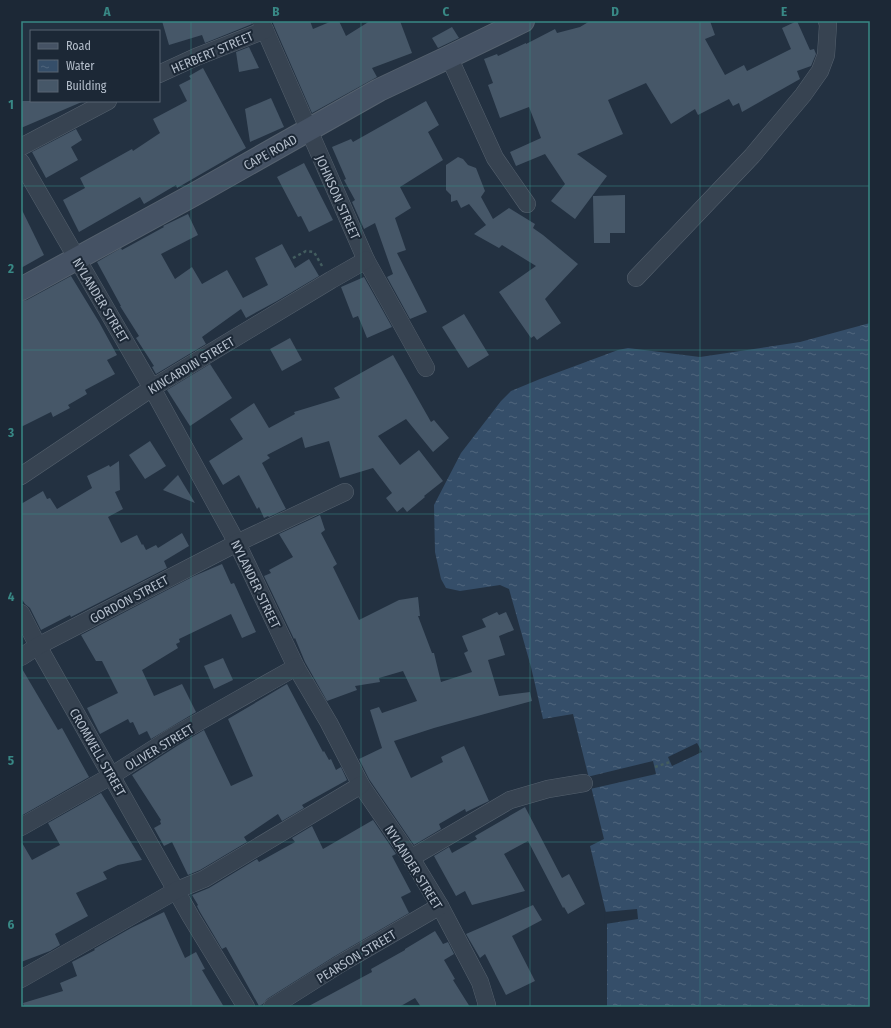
<svg xmlns="http://www.w3.org/2000/svg" width="891" height="1028" viewBox="0 0 891 1028" font-family="'Fira Sans Condensed',sans-serif">
	<defs>
		<pattern id="water-ripples" width="26" height="14" patternUnits="userSpaceOnUse"><rect width="26" height="14" fill="#354e69"/><path d="M2 4q2-2 4 0t4 0M15 11q2-2 4 0t4 0" fill="none" stroke="#50667d"/></pattern>
	</defs>
	<rect width="100%" height="100%" fill="#233141"/>
	<polygon fill="url(#water-ripples)" points="870,323 870,1007 607,1007 607,917 590,846 604,839 573,714 543,719 531,667 509,589 500,585 460,591 446,588 441,579 435,552 434,505 461,453 501,401 511,391 540,379 618,350 628,348 700,357 800,342"/>
	<g fill="#233141">
		<polygon points="697,743 702,752 672,766 668,757"/>
		<polygon points="653,761 656,774 590,789 587,777"/>
		<polygon points="637,909 638,919 605,924 604,912"/>
	</g>
	<g fill="#465768">
		<polygon points="162,21 251,21 252,24 205,43 202,35 169,45"/>
		<polygon points="272,21 310,21 313,29 332,21 339,21 346,36 370,21 400,21 412,53 372,68 377,77 312,113"/>
		<polygon points="590,21 710,21 715,35 705,39 725,75 744,65 747,71 791,49 782,28 797,21 810,50 814,49 816,54 811,66 797,71 800,79 742,112 739,103 733,106 729,99 698,115 695,109 671,124 646,83 608,100 623,134 577,154 607,176 575,219 551,201 565,184 545,154 516,166 510,152 541,138 529,107 500,118 488,85 493,83 484,59 497,54 498,56 526,43 526,44 555,29 557,33 580,27"/>
		<polygon points="452,27 459,38 438,48 432,38"/>
		<polygon points="249,47 259,68 239,72 236,52"/>
		<polygon points="203,68 246,148 177,188 176,185 144,204 140,197 79,232 63,200 85,188 80,178 132,149 133,151 160,133 153,119 187,101 179,85 191,79 189,76"/>
		<polygon points="271,98 284,127 250,142 245,109"/>
		<polygon points="21,101 84,101 21,128"/>
		<polygon points="426,101 439,125 428,132 443,160 400,187 411,208 395,218 406,250 397,253 427,312 410,319 387,277 393,274 375,223 364,229 352,202 355,200 344,180 346,179 332,147 351,139 353,142"/>
		<polygon points="76,129 82,140 71,147 78,160 46,178 32,152"/>
		<polygon points="458,157 463,159 468,165 476,168 485,191 481,197 493,219 509,208 535,224 533,228 543,235 578,264 545,299 561,323 537,340 534,336 531,338 499,292 536,266 502,245 499,248 474,234 486,225 469,204 461,208 457,200 451,202 451,195 446,190 446,165"/>
		<polygon points="304,163 333,220 309,232 301,216 298,217 277,177"/>
		<polygon points="625,195 625,233 610,233 610,243 594,243 593,196"/>
		<polygon points="21,208 44,255 21,268"/>
		<polygon points="188,214 198,235 161,254 175,279 192,267 202,284 227,270 243,298 268,285 255,258 282,244 295,268 309,259 319,276 277,301 246,318 241,309 202,337 206,344 156,374 152,367 154,366 136,338 139,336 120,306 121,306 97,262 121,248 122,250 164,227 163,226"/>
		<polygon points="71,276 99,322 117,355 107,360 115,374 85,390 87,394 68,405 70,408 53,417 51,412 21,427 21,301 27,300"/>
		<polygon points="364,277 392,327 367,338 358,316 353,318 341,287"/>
		<polygon points="464,314 489,355 468,368 442,327"/>
		<polygon points="290,338 302,360 282,371 270,349"/>
		<polygon points="393,355 431,422 434,420 449,438 433,452 406,419 378,436 400,465 419,450 443,481 424,496 425,497 407,512 403,507 397,512 386,498 392,493 373,468 340,478 329,441 305,448 302,437 267,455 270,458 262,463 286,509 269,517 268,516 264,518 259,507 257,509 239,475 223,485 209,461 243,439 230,419 254,403 269,428 295,414 294,412 340,398 334,388"/>
		<polygon points="210,364 232,398 190,426 167,390"/>
		<polygon points="150,441 166,466 145,479 129,455"/>
		<polygon points="119,461 120,490 115,492 123,509 108,517 121,543 137,535 142,545 143,544 146,550 156,545 158,548 182,533 189,546 164,561 167,568 71,617 70,615 41,630 30,608 25,604 21,598 21,504 43,491 47,499 50,498 57,509 92,488 87,476 109,465 110,467"/>
		<polygon points="178,475 195,503 163,490"/>
		<polygon points="320,515 325,530 321,533 337,564 333,567 359,620 399,600 418,597 420,616 418,616 432,653 434,653 441,682 472,672 464,653 468,651 462,636 486,627 482,619 497,612 499,615 506,612 514,630 499,636 505,655 488,660 499,696 530,692 532,701 434,728 394,741 411,778 443,762 441,757 464,746 489,801 466,812 465,809 439,824 441,829 414,845 369,779 359,759 382,748 370,710 379,707 382,713 417,701 403,671 379,678 380,682 355,686 357,690 327,701 305,662 295,638 294,639 264,576 271,573 269,570 293,557 279,534"/>
		<polygon points="222,564 231,584 234,583 256,632 242,638 231,614 179,639 180,642 176,644 178,648 142,670 154,696 182,684 196,712 151,739 147,731 139,735 133,722 130,723 128,719 100,734 87,708 118,693 102,661 96,661 81,635 194,576"/>
		<polygon points="223,658 233,680 214,689 204,666"/>
		<polygon points="21,667 58,730 62,728 89,777 21,816"/>
		<polygon points="287,684 323,752 324,751 329,760 331,759 336,770 341,767 347,780 302,805 304,808 282,821 278,814 244,837 247,842 200,870 188,875 172,842 164,846 154,828 161,824 160,821 161,820 132,775 177,746 204,730 231,786 253,776 228,719"/>
		<polygon points="101,793 142,860 118,865 103,872 107,879 76,893 88,916 55,934 60,945 50,951 21,962 21,841 32,860 60,845 48,823"/>
		<polygon points="525,807 562,878 569,874 585,904 568,914 564,907 563,908 528,841 504,854 525,891 472,905 465,891 456,896 434,856 449,847 452,853 477,839 475,836"/>
		<polygon points="373,820 396,854 392,856 411,892 401,897 409,913 335,956 267,999 263,1004 259,1006 226,947 222,949 200,912 197,906 198,905 192,895 209,888 257,859 259,862 295,842 292,838 312,826 323,849"/>
		<polygon points="533,905 542,920 512,936 535,981 506,995 485,954 480,958 466,934"/>
		<polygon points="164,912 185,958 196,952 205,969 202,970 224,1007 24,1007 23,1003 63,991 60,983 77,976 72,962 95,950 94,949 131,928"/>
		<polygon points="435,931 443,944 448,942 454,954 444,960 455,979 453,980 470,1007 421,1007 415,998 399,1007 307,1007 372,972 371,969 405,950 405,949"/>
	</g>
	<g fill="none" stroke-linecap="round" stroke-linejoin="round">
		<g stroke="#55616e" stroke-width="18">
			<g id="street">
				<polyline points="261,21 366,260 426,368"/>
				<polyline points="449,57 495,158 527,204"/>
				<polyline points="159,74 196,57 265,30"/>
				<polyline points="21,147 108,101"/>
				<polyline points="21,162 152,388 237,543 296,667 329,723 361,785 411,858 440,906 480,982 487,1005 486,1007"/>
				<polyline points="636,278 752,156 803,95 820,71 826,55 828,25 827,21"/>
				<polyline points="21,476 152,388 331,280 366,260"/>
				<polyline points="21,613 38,646 191,917 246,1007"/>
				<polyline points="21,657 38,646 237,543 345,492"/>
				<polyline points="21,827 111,776 172,737 296,667"/>
				<polyline points="411,858 510,800 548,789 584,783"/>
				<polyline points="21,979 177,890 204,879 361,785"/>
				<polyline points="272,1007 340,964 440,906"/>
			</g>
		</g>
		<g stroke="#55616e" stroke-width="24">
			<polyline id="secondary" points="21,289 195,194 379,90 449,57 523,21"/>
		</g>
		<g stroke="#435d5f" stroke-width="2.5" stroke-dasharray="3 3" stroke-linecap="butt">
			<polyline points="293,258 306,251 314,252 322,266"/>
			<polyline points="655,767 670,762"/>
		</g>
		<use href="#street" stroke="#374351" stroke-width="17"/>
		<use href="#secondary" stroke="#455264" stroke-width="22"/>
	</g>
	<path fill="none" stroke="#388885" stroke-width="1" stroke-opacity="0.55" d="M 191,21 L 191,1007M 361,21 L 361,1007M 530,21 L 530,1007M 700,21 L 700,1007M 21,186 L 870,186M 21,350 L 870,350M 21,514 L 870,514M 21,678 L 870,678M 21,842 L 870,842"/>
	<g text-anchor="middle" stroke-width="4" stroke-linejoin="round" paint-order="stroke">
		<g font-size="13" fill="#b4becb" stroke="#1c2836">
			<text transform="translate(212 52) rotate(-23)" y="5">HERBERT STREET</text>
			<text transform="translate(270 152) rotate(-29)" y="5">CAPE ROAD</text>
			<text transform="translate(338 197) rotate(66)" y="5">JOHNSON STREET</text>
			<text transform="translate(101 300) rotate(59)" y="5">NYLANDER STREET</text>
			<text transform="translate(191 365) rotate(-31)" y="5">KINCARDIN STREET</text>
			<text transform="translate(256 584) rotate(64)" y="5">NYLANDER STREET</text>
			<text transform="translate(129 599) rotate(-28)" y="5">GORDON STREET</text>
			<text transform="translate(159 747) rotate(-31)" y="5">OLIVER STREET</text>
			<text transform="translate(98 752) rotate(60)" y="5">CROMWELL STREET</text>
			<text transform="translate(414 867) rotate(58)" y="5">NYLANDER STREET</text>
			<text transform="translate(356 956) rotate(-31)" y="5">PEARSON STREET</text>
		</g>
	</g>
	<rect width="891" height="1028" fill="none" stroke="#1c2836" stroke-width="44"/>
	<rect x="30" y="30" width="130" height="72" fill="#1c2836" stroke="#596472"/>
	<rect x="38" y="43" width="20" height="6" fill="#455264" stroke="#596472"/>
	<text x="66" y="50" font-size="12" fill="#b4becb">Road</text>
	<rect x="38" y="60" width="20" height="12" fill="url(#water-ripples)" stroke="#596472"/>
	<text x="66" y="70" font-size="12" fill="#b4becb">Water</text>
	<rect x="38" y="80" width="20" height="12" fill="#465768" stroke="#596472"/>
	<text x="66" y="90" font-size="12" fill="#b4becb">Building</text>
	<rect x="22" y="22" width="847" height="984" fill="none" stroke="#388885" stroke-width="1.5"/>
	<g font-size="13" text-anchor="middle" font-weight="bold" fill="#388885">
		<text x="107" y="16">A</text>
		<text x="276" y="16">B</text>
		<text x="446" y="16">C</text>
		<text x="615" y="16">D</text>
		<text x="784" y="16">E</text>
		<text x="11" y="109">1</text>
		<text x="11" y="273">2</text>
		<text x="11" y="437">3</text>
		<text x="11" y="601">4</text>
		<text x="11" y="765">5</text>
		<text x="11" y="929">6</text>
	</g>
</svg>
